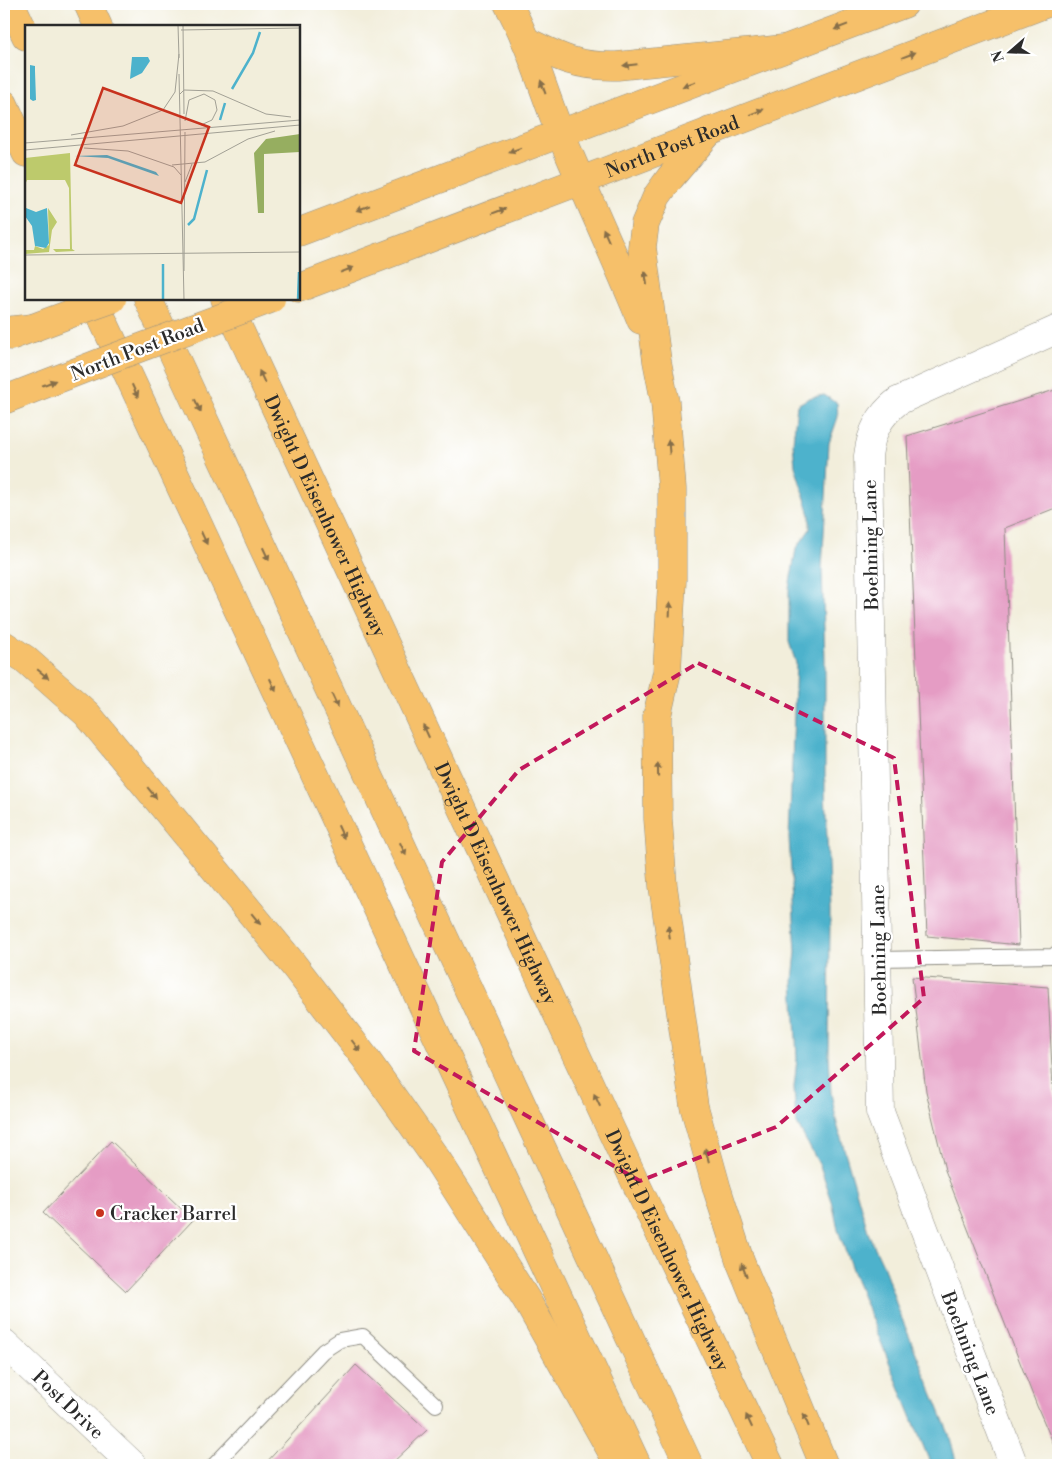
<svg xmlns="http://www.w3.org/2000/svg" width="1062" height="1469" viewBox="0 0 1062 1469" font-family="'Libre Bodoni',serif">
	<rect width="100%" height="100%" fill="#fff"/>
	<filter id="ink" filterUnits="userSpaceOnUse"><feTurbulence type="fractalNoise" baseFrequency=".02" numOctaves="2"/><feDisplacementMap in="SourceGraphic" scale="10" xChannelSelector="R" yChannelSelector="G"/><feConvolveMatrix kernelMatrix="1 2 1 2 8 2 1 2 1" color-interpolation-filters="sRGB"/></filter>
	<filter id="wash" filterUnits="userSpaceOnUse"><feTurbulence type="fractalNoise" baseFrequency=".0096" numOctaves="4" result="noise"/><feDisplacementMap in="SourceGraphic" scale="20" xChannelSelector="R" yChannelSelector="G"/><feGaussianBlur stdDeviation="1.12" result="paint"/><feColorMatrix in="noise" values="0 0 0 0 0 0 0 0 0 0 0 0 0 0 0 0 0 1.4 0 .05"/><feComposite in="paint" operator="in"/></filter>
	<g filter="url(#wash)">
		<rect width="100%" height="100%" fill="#f2eedb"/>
		<polygon fill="#4db2cc" stroke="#3c6e7c" points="824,395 837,403 838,417 829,443 822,569 825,659 825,790 830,912 829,1056 831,1093 837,1124 869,1235 884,1267 898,1309 949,1434 957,1465 931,1465 855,1278 838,1230 832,1201 820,1166 796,1122 794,1087 797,1059 793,980 796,952 789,838 796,663 789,642 789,588 796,549 810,529 810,515 795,466 793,443 797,405 809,398"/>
		<g id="blocks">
			<g fill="#e59cc4">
				<polygon points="1058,389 1058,507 1005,528 1019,945 927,936 907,436"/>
				<polygon points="912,977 1048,987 1053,1089 1058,1104 1058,1454 1037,1406 945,1170 926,1091"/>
				<polygon points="111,1141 193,1220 126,1291 43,1213"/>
				<polygon points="356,1365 427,1430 390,1465 264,1465"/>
			</g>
		</g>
	</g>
	<g filter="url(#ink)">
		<use href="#blocks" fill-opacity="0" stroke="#8e8c83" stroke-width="1"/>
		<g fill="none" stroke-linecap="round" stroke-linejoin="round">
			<g stroke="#8e8c83" stroke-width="16">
				<g id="service">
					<polyline points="878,959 1053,956 1058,952"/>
					<polyline points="214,1465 323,1351 340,1340 363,1336 436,1405"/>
				</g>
			</g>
			<g stroke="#8e8c83" stroke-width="29">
				<g id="minor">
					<path id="s1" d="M 4,1343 L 133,1465"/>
					<path d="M 1013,1463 L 880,1112 L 868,456 C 871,432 879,416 898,401 L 1058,329"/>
				</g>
			</g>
			<g stroke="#8e8c83" stroke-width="29">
				<g id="primary">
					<polyline points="299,232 904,4"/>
					<path id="s2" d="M 299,288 L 1045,4"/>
					<polyline points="11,336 75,312"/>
					<polyline points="4,400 102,362"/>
				</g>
			</g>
			<g stroke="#8e8c83" stroke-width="29">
				<g id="motorway">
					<polyline points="11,4 26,36"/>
					<polyline points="88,4 98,26"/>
					<path d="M 508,4 C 531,45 543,91 561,135 C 587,197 616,258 641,320"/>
					<path d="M 526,41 C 560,58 578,67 617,66 L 783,49"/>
					<polyline points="4,104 26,153"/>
					<polyline points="710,131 670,178 657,196 645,224 642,247 657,361 665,402 672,489 672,581 667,672 657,716 658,819 663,886 694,1106 717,1189 740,1261 824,1465"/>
					<polyline points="93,299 637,1465"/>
					<polyline points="148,299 689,1465"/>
					<path id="s3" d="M 225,299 L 639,1190 L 770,1465"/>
					<polyline points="4,331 33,328"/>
					<polyline points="4,645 25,659 87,714 292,963 366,1059 438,1161 526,1299 613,1454"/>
				</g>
			</g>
			<use href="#service" stroke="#fff" stroke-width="14"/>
			<use href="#minor" stroke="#fff" stroke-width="28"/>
			<use href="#primary" stroke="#f6c06b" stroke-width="28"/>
			<use href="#motorway" stroke="#f6c06b" stroke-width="28"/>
			<g stroke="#8e8c83" stroke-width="29" stroke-linecap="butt">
				<g id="primary-bridge">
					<polyline points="75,312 112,299"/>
					<polyline points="102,362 271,299"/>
				</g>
			</g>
			<use href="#primary-bridge" stroke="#f6c06b" stroke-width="28"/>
		</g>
		<defs><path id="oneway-solid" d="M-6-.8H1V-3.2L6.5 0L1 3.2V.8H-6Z" transform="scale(1.25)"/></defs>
		<g fill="#866e48">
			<use href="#oneway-solid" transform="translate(841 27) rotate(159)"/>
			<use href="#oneway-solid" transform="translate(909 55) rotate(-21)"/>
			<use href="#oneway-solid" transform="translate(630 65) rotate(174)"/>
			<use href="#oneway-solid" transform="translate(689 84) rotate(159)"/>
			<use href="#oneway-solid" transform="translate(543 87) rotate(-110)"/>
			<use href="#oneway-solid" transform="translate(757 112) rotate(-21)"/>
			<use href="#oneway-solid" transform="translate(515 150) rotate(159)"/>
			<use href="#oneway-solid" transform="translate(363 208) rotate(159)"/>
			<use href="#oneway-solid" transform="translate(499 211) rotate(-21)"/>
			<use href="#oneway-solid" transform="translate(606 235) rotate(-114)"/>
			<use href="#oneway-solid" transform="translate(347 270) rotate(-21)"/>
			<use href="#oneway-solid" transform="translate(646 278) rotate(-98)"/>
			<use href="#oneway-solid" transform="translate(262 377) rotate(-115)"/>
			<use href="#oneway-solid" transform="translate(49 383) rotate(-21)"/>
			<use href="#oneway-solid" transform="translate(135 391) rotate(65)"/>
			<use href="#oneway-solid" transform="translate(198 406) rotate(65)"/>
			<use href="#oneway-solid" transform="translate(669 447) rotate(-95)"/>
			<use href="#oneway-solid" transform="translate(204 538) rotate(65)"/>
			<use href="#oneway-solid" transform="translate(266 554) rotate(65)"/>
			<use href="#oneway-solid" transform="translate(670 609) rotate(-87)"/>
			<use href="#oneway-solid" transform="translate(43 674) rotate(39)"/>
			<use href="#oneway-solid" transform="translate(273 685) rotate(65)"/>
			<use href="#oneway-solid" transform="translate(335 701) rotate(65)"/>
			<use href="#oneway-solid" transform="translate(426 731) rotate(-115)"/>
			<use href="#oneway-solid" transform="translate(658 770) rotate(-91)"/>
			<use href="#oneway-solid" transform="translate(152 793) rotate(51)"/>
			<use href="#oneway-solid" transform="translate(341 832) rotate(65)"/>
			<use href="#oneway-solid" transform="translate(403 849) rotate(65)"/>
			<use href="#oneway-solid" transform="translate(256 919) rotate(51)"/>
			<use href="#oneway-solid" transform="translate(669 932) rotate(-97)"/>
			<use href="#oneway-solid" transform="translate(356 1046) rotate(53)"/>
			<use href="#oneway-solid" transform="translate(597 1100) rotate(-115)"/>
			<use href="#oneway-solid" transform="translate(707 1155) rotate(-105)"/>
			<use href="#oneway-solid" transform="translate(744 1270) rotate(-112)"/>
			<use href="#oneway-solid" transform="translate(806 1420) rotate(-112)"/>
			<use href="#oneway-solid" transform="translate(749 1421) rotate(-115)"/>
		</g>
	</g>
	<path fill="none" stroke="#c2185b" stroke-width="4" stroke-dasharray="10 6" stroke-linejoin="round" d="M 698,663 L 894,758 L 924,998 L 776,1127 L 640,1181 L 414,1051 L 442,862 L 519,770 Z"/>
	<circle fill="#c8321e" stroke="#fff" stroke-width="2" cx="100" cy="1213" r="5"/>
	<g text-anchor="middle" stroke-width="4.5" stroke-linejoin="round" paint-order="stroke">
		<g font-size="19" fill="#2b2b2b" stroke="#fff">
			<text dy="7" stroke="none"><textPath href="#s2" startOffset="399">North Post Road</textPath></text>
			<text transform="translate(137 349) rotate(-21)" y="7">North Post Road</text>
			<text dy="7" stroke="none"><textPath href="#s3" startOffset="239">Dwight D Eisenhower Highway</textPath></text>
			<text transform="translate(870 545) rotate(-91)" y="7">Boehning Lane</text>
			<text dy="7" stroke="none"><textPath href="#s3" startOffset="644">Dwight D Eisenhower Highway</textPath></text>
			<text transform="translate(878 950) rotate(-91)" y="7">Boehning Lane</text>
			<text dy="7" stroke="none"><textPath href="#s3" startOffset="1049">Dwight D Eisenhower Highway</textPath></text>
			<text transform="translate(971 1353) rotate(69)" y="7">Boehning Lane</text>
			<text dy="7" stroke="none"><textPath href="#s1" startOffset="89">Post Drive</textPath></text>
		</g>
		<g font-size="19" fill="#2b2b2b" stroke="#fff" text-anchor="start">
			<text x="110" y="1220">Cracker Barrel</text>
		</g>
	</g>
	<g transform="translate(25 25)">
		<rect width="275" height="275" fill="#f2eedb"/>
		<path d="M 45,128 L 47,224 L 50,226 L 31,227 L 28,224 L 45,224 L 44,163 L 40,155 L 2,155 L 0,160 L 0,133 ZM 23,183 L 32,197 L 27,205 L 24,227 L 0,229 L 0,225 L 9,225 L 10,221 L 18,224 L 24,220 Z" fill="#bdca6c"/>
		<path d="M 275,109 L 275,127 L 239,129 L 239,188 L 233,188 L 229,128 L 241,114 Z" fill="#96ae60"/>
		<path d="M 107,32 L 123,32 L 125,36 L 117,48 L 105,54 ZM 5,40 L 10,41 L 10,46 L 11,75 L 8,76 L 5,74 ZM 82,130 L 131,147 L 134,151 L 83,133 L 49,131 ZM 1,183 L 11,187 L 22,183 L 24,218 L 21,223 L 10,221 L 7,201 L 0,191 Z" fill="#4db2cc"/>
		<path fill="none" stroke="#4db2cc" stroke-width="2.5" d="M 207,64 L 228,28 L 235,7M 195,95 L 200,78M 163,200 L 169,194 L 182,145M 138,275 L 138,239M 273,275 L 274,247"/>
		<path fill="none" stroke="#a2a095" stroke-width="1" d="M 153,0 L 154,33M 158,0 L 159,89M 156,5 L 275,3M 154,49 L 159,275M 155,69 L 159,65 L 188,66 L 241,89 L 266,92M 160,96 L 164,75 L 179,69 L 190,75 L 192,85 L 187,95 L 176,100M 46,110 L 98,101 L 138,85 L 150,67 L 154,29M 0,118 L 275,95M 59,123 L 103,126 L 149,142 L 156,150M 0,125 L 275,100M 147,140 L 180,137 L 223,114 L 250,106M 160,157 L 167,139M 0,230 L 275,227M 159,246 L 160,107"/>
		<path fill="#c8321e" fill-opacity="0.15" stroke="#c8321e" stroke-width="2.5" d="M 78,63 L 184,102 L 156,178 L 50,140 Z"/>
		<rect width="275" height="275" fill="none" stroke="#2b2b2b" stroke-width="2.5"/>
	</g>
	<rect width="1062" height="1469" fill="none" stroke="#fff" stroke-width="20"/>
	<g transform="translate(1010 52) rotate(250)" stroke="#ffffff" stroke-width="4" paint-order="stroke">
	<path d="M0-4L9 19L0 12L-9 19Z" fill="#2b2b2b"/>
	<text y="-8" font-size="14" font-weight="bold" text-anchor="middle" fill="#2b2b2b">N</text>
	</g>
</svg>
